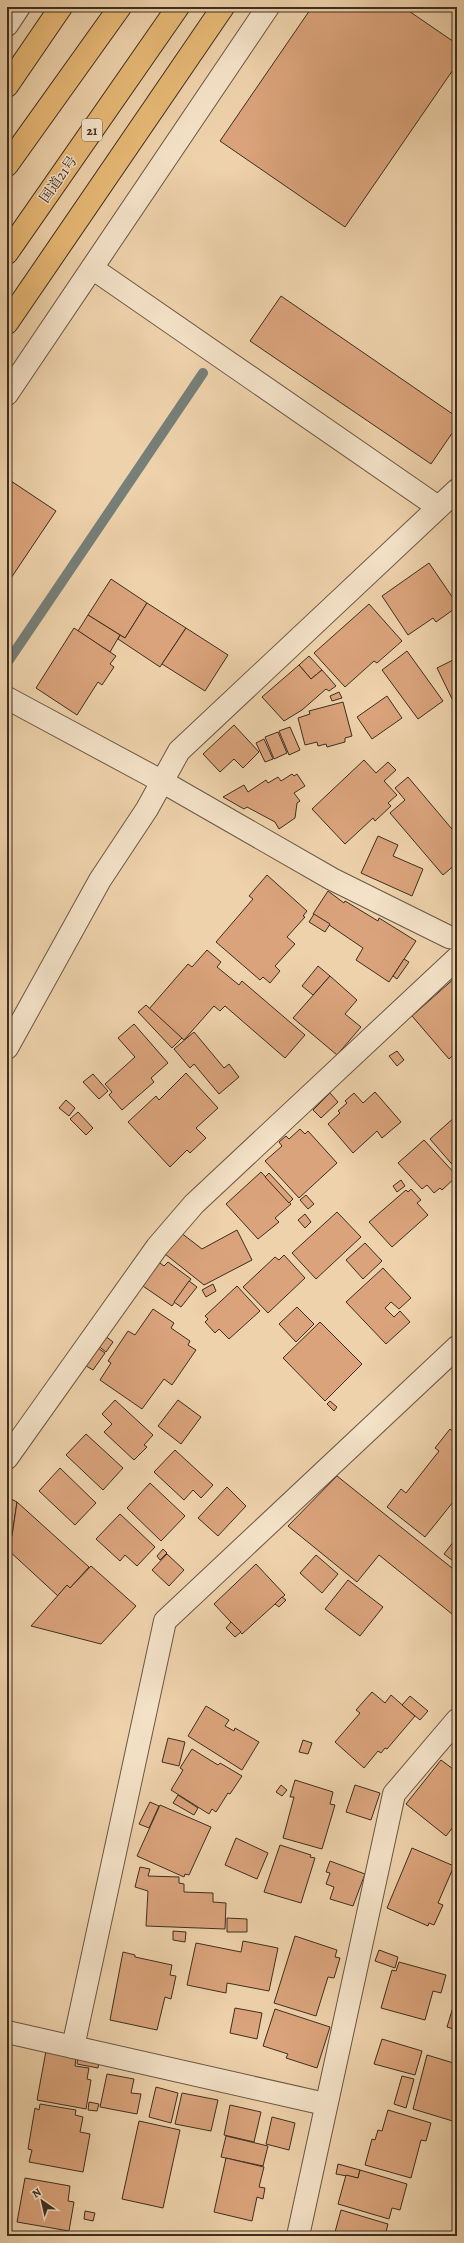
<svg xmlns="http://www.w3.org/2000/svg" width="464" height="2243" viewBox="0 0 464 2243" font-family="Alegreya,'Noto Serif JP',serif">
	<rect width="100%" height="100%" fill="#eed2ab"/>
	<filter id="stains"><feTurbulence type="fractalNoise" baseFrequency=".005" numOctaves="4"/><feColorMatrix values="0 0 0 0 .2 0 0 0 0 .09 0 0 0 0 .02 0 0 0 .5 -.17"/></filter>
	<radialGradient id="worn" r=".72"><stop offset=".6" stop-color="#630" stop-opacity="0"/><stop offset="1" stop-color="#630" stop-opacity=".3"/></radialGradient>
	<g fill="none" stroke-linecap="round" stroke-linejoin="round">
		<polyline stroke="#767f78" stroke-width="10" points="7,663 203,373"/>
	</g>
	<g fill="#daa37b" stroke="#3e2e20">
		<polygon points="312,7 403,7 457,44 457,64 345,227 220,141"/>
		<polygon points="281,296 457,417 457,426 431,464 250,341"/>
		<polygon points="11,481 56,511 7,584 7,487"/>
		<polygon points="429,563 457,604 457,607 436,622 433,618 408,635 382,596"/>
		<polygon points="111,579 147,603 125,638 88,615"/>
		<polygon points="147,603 186,628 160,667 118,639 120,635 125,638"/>
		<polygon points="369,604 402,641 377,663 374,661 345,687 314,653"/>
		<polygon points="88,615 120,635 110,652 78,631"/>
		<polygon points="74,628 116,656 110,664 114,667 102,685 98,682 77,715 36,688"/>
		<polygon points="186,628 228,655 205,691 162,664"/>
		<polygon points="407,651 443,701 418,719 382,670"/>
		<polygon points="309,656 322,670 311,679 299,665"/>
		<polygon points="457,658 457,709 437,668"/>
		<polygon points="299,665 311,679 322,670 336,686 329,691 326,689 302,710 284,721 262,697"/>
		<polygon points="339,692 342,698 332,701 330,696"/>
		<polygon points="387,696 402,718 372,739 357,717"/>
		<polygon points="343,702 352,736 345,738 345,742 327,747 326,744 318,746 317,742 305,745 298,718 310,714 309,711"/>
		<polygon points="234,725 259,752 243,768 234,759 220,772 203,754"/>
		<polygon points="290,727 300,750 289,755 279,731"/>
		<polygon points="278,732 287,753 274,759 265,737"/>
		<polygon points="264,739 273,759 265,762 256,743"/>
		<polygon points="364,760 376,773 388,762 396,770 384,781 397,795 388,803 391,806 375,821 373,818 345,844 312,809"/>
		<polygon points="292,774 294,776 297,774 305,786 294,793 300,801 297,803 295,818 279,829 275,822 247,807 244,809 223,797 244,785 248,792 266,780 268,783 278,777 281,781"/>
		<polygon points="408,777 457,835 457,863 443,875 390,813 405,800 395,788"/>
		<polygon points="378,836 398,845 393,856 423,869 412,896 361,873"/>
		<polygon points="267,875 307,911 303,916 305,917 287,937 295,944 275,966 280,971 270,983 263,977 260,980 216,942 253,899 249,896"/>
		<polygon points="328,891 344,903 345,901 378,921 379,918 416,941 389,982 356,960 363,948 313,914"/>
		<polygon points="314,914 330,924 325,932 309,922"/>
		<polygon points="207,950 221,962 217,967 239,985 242,981 305,1035 285,1058 225,1006 220,1011 214,1006 184,1040 149,1009 188,964 192,967"/>
		<polygon points="404,959 409,962 397,979 393,976"/>
		<polygon points="318,966 330,976 313,995 302,986"/>
		<polygon points="330,976 357,1000 345,1014 361,1027 337,1055 293,1018"/>
		<polygon points="457,976 457,1052 449,1059 412,1016"/>
		<polygon points="146,1005 182,1038 172,1048 138,1012"/>
		<polygon points="134,1024 168,1063 151,1078 154,1082 122,1110 109,1095 112,1092 105,1084 135,1057 118,1038"/>
		<polygon points="194,1032 224,1068 229,1064 239,1077 219,1094 194,1064 190,1068 174,1049"/>
		<polygon points="397,1051 404,1060 397,1066 389,1056"/>
		<polygon points="186,1073 218,1108 196,1128 206,1138 190,1153 187,1150 170,1167 128,1122 156,1096 159,1100"/>
		<polygon points="93,1074 108,1091 99,1099 83,1082"/>
		<polygon points="375,1092 401,1122 382,1138 377,1131 353,1153 328,1124 340,1113 338,1111 347,1103 345,1101 354,1093 363,1103"/>
		<polygon points="330,1093 338,1102 321,1118 313,1110"/>
		<polygon points="66,1100 75,1108 69,1116 59,1108"/>
		<polygon points="78,1112 93,1128 86,1135 70,1119"/>
		<polygon points="456,1116 457,1117 457,1170 430,1139"/>
		<polygon points="300,1129 305,1134 308,1131 337,1163 299,1198 265,1161 282,1146 279,1142 286,1136 289,1139"/>
		<polygon points="424,1140 457,1176 442,1190 440,1188 434,1193 427,1185 422,1189 398,1163"/>
		<polygon points="261,1172 291,1204 275,1218 279,1222 258,1239 226,1204"/>
		<polygon points="269,1173 293,1199 289,1203 265,1177"/>
		<polygon points="401,1180 405,1186 397,1192 393,1186"/>
		<polygon points="411,1189 421,1200 417,1203 428,1215 392,1247 369,1222 406,1190 408,1192"/>
		<polygon points="306,1195 314,1204 308,1209 300,1200"/>
		<polygon points="337,1212 361,1237 316,1279 292,1253"/>
		<polygon points="305,1214 311,1222 305,1228 298,1220"/>
		<polygon points="176,1229 202,1249 237,1230 252,1260 204,1285 160,1250"/>
		<polygon points="365,1243 382,1261 363,1279 346,1260"/>
		<polygon points="284,1255 305,1278 268,1313 243,1287 275,1257 279,1260"/>
		<polygon points="157,1261 164,1266 168,1262 191,1279 172,1306 140,1284"/>
		<polygon points="383,1268 411,1298 399,1309 391,1302 385,1308 394,1317 400,1311 410,1322 386,1344 346,1302"/>
		<polygon points="189,1281 197,1287 181,1307 174,1302"/>
		<polygon points="213,1284 216,1291 206,1297 202,1290"/>
		<polygon points="237,1286 260,1311 229,1339 219,1329 215,1333 205,1322 208,1319 205,1316"/>
		<polygon points="297,1307 314,1324 296,1342 279,1324"/>
		<polygon points="153,1309 174,1323 171,1328 190,1341 188,1345 196,1350 172,1385 164,1379 142,1409 100,1380 111,1363 108,1361 128,1331 135,1335"/>
		<polygon points="320,1322 362,1364 325,1401 283,1358"/>
		<polygon points="104,1335 113,1342 106,1352 97,1345"/>
		<polygon points="95,1346 105,1353 93,1370 83,1364"/>
		<polygon points="115,1400 153,1435 144,1445 147,1447 134,1460 104,1432 112,1424 102,1414"/>
		<polygon points="178,1400 201,1417 181,1444 158,1426"/>
		<polygon points="330,1401 337,1407 334,1411 327,1404"/>
		<polygon points="450,1429 457,1435 457,1497 425,1537 387,1507 401,1489 406,1493 439,1451 435,1448"/>
		<polygon points="86,1434 123,1468 103,1490 66,1455"/>
		<polygon points="175,1450 213,1485 201,1498 193,1490 184,1500 154,1472"/>
		<polygon points="60,1468 96,1503 75,1525 39,1491"/>
		<polygon points="337,1476 457,1572 457,1618 379,1555 357,1582 288,1526"/>
		<polygon points="150,1483 185,1516 161,1541 127,1508"/>
		<polygon points="227,1487 246,1506 218,1536 198,1518"/>
		<polygon points="7,1497 17,1502 12,1536 7,1536"/>
		<polygon points="17,1502 89,1567 70,1588 67,1585 58,1596 7,1549 7,1544 10,1541 7,1536 12,1536"/>
		<polygon points="120,1514 155,1547 137,1566 125,1555 120,1561 96,1539"/>
		<polygon points="457,1537 457,1564 444,1554"/>
		<polygon points="163,1549 167,1553 160,1560 157,1556"/>
		<polygon points="167,1554 184,1570 169,1586 152,1570"/>
		<polygon points="316,1555 338,1574 322,1593 300,1573"/>
		<polygon points="256,1564 285,1595 242,1634 214,1604"/>
		<polygon points="91,1566 136,1606 101,1644 31,1626 67,1585 70,1588"/>
		<polygon points="348,1580 383,1607 360,1636 325,1609"/>
		<polygon points="282,1597 286,1600 279,1607 275,1604"/>
		<polygon points="231,1622 241,1632 235,1637 226,1628"/>
		<polygon points="372,1692 385,1703 391,1695 415,1716 387,1749 385,1748 381,1753 378,1751 364,1768 335,1742 360,1713 356,1710"/>
		<polygon points="410,1696 428,1711 420,1720 402,1705"/>
		<polygon points="206,1706 229,1720 225,1726 234,1731 235,1728 259,1742 242,1770 188,1736"/>
		<polygon points="168,1738 185,1742 179,1766 162,1762"/>
		<polygon points="303,1740 312,1743 308,1754 299,1752"/>
		<polygon points="192,1749 218,1765 220,1763 242,1776 230,1794 228,1793 216,1812 212,1809 209,1814 171,1790 183,1770 180,1768"/>
		<polygon points="441,1760 457,1772 457,1816 454,1819 457,1822 446,1836 406,1804"/>
		<polygon points="295,1780 333,1792 330,1804 335,1805 322,1849 283,1838 294,1797 290,1797"/>
		<polygon points="281,1785 287,1790 282,1796 276,1792"/>
		<polygon points="355,1785 380,1793 371,1820 346,1812"/>
		<polygon points="178,1795 198,1808 194,1815 173,1803"/>
		<polygon points="150,1802 159,1806 149,1828 139,1824"/>
		<polygon points="160,1805 211,1827 189,1875 185,1874 184,1877 137,1856"/>
		<polygon points="236,1838 268,1853 257,1879 225,1865"/>
		<polygon points="280,1845 311,1855 310,1857 315,1858 301,1903 264,1892"/>
		<polygon points="412,1848 454,1866 438,1903 443,1905 434,1925 429,1923 428,1926 387,1908"/>
		<polygon points="330,1861 365,1874 353,1906 330,1899 334,1887 326,1884 330,1873 326,1872"/>
		<polygon points="140,1867 150,1869 148,1876 179,1877 179,1883 184,1884 184,1892 213,1893 213,1902 226,1903 225,1929 146,1926 148,1891 135,1887"/>
		<polygon points="227,1918 247,1919 247,1932 227,1932"/>
		<polygon points="173,1931 186,1932 185,1942 173,1940"/>
		<polygon points="295,1936 337,1950 335,1957 340,1958 334,1978 328,1977 316,2016 274,2003"/>
		<polygon points="243,1941 278,1948 269,1991 227,1983 226,1993 187,1985 196,1943 241,1952"/>
		<polygon points="379,1950 398,1957 395,1968 375,1961"/>
		<polygon points="123,1952 135,1955 135,1957 172,1965 170,1975 176,1976 171,1999 165,1997 157,2030 110,2020"/>
		<polygon points="399,1962 446,1975 441,1993 433,1991 425,2020 381,2008 392,1970 396,1971"/>
		<polygon points="457,1994 457,2030 447,2027"/>
		<polygon points="235,2008 262,2013 257,2039 230,2033"/>
		<polygon points="275,2009 330,2027 317,2068 286,2058 288,2054 263,2046"/>
		<polygon points="382,2039 422,2051 415,2075 374,2064"/>
		<polygon points="46,2051 76,2057 75,2066 89,2068 87,2079 91,2080 86,2109 37,2100"/>
		<polygon points="427,2055 457,2064 456,2122 413,2109"/>
		<polygon points="78,2056 99,2060 98,2068 77,2064"/>
		<polygon points="107,2074 134,2079 131,2093 141,2094 137,2114 100,2107"/>
		<polygon points="402,2076 414,2079 406,2108 394,2104"/>
		<polygon points="156,2087 178,2093 171,2123 149,2117"/>
		<polygon points="182,2093 218,2100 211,2131 175,2124"/>
		<polygon points="89,2102 99,2104 97,2111 88,2110"/>
		<polygon points="40,2104 76,2110 75,2115 83,2117 80,2132 90,2134 83,2172 29,2162 32,2150 28,2149 35,2108 39,2110"/>
		<polygon points="230,2105 261,2112 254,2142 224,2135"/>
		<polygon points="388,2110 431,2123 426,2141 421,2140 411,2178 365,2165 372,2139 375,2140 378,2130 382,2131"/>
		<polygon points="272,2117 295,2123 289,2150 266,2144"/>
		<polygon points="139,2121 180,2130 163,2208 122,2199"/>
		<polygon points="226,2136 268,2146 263,2166 221,2157"/>
		<polygon points="226,2158 264,2167 259,2187 265,2188 263,2199 257,2197 252,2221 214,2212"/>
		<polygon points="338,2164 360,2170 358,2178 336,2174"/>
		<polygon points="360,2170 407,2184 400,2210 392,2208 389,2219 338,2204 346,2175 358,2178"/>
		<polygon points="25,2178 70,2186 68,2201 74,2202 69,2231 17,2222"/>
		<polygon points="341,2210 388,2224 385,2236 334,2236"/>
		<polygon points="85,2211 95,2213 93,2221 84,2219"/>
	</g>
	<g fill="none" stroke-linecap="round" stroke-linejoin="round">
		<g stroke="#6a5743" stroke-width="24">
			<g id="minor">
				<polyline points="7,25 19,7"/>
				<polyline points="92,268 438,507"/>
				<polyline points="7,394 268,7"/>
				<polyline points="7,698 163,782 332,879 449,937 457,938"/>
				<polyline points="7,1048 100,880 147,809 179,751 457,490"/>
				<polyline points="7,1458 157,1247 194,1204 457,958"/>
				<polyline points="7,2032 325,2104"/>
				<polyline points="73,2047 165,1621 457,1347"/>
				<polyline points="298,2236 394,1794 457,1720"/>
			</g>
		</g>
		<g stroke="#3e2e20" stroke-width="24">
			<g id="highway">
				<polyline points="7,86 61,7"/>
				<polyline points="7,165 120,7"/>
				<polyline points="7,253 178,7"/>
				<polyline points="7,323 223,7"/>
			</g>
		</g>
		<use href="#minor" stroke="#f4e2c8" stroke-width="22"/>
		<use href="#highway" stroke="#e7b976" stroke-width="22"/>
	</g>
	<g text-anchor="middle" stroke-width="3" stroke-linejoin="round" paint-order="stroke">
		<rect fill="#f4e2c8" stroke="#756452" stroke-width="1" x="82" y="119" width="20" height="22" rx="3"/>
		<g font-size="13" font-weight="bold" fill="#3e2e20">
			<text x="92" y="135">21</text>
		</g>
		<g font-size="14" fill="#3e2e20" stroke="#f4e2c8">
			<text transform="translate(58 179) rotate(-55)" y="5">国道21号</text>
		</g>
	</g>
	<rect width="464" height="2243" fill="none" stroke="#eed2ab" stroke-width="24"/>
	<rect x="8" y="8" width="448" height="2227" fill="none" stroke="#3e2e20" stroke-width="2"/>
	<rect x="12" y="12" width="440" height="2219" fill="none" stroke="#3e2e20"/>
	<g transform="translate(42 2201) rotate(326)" stroke="#f4e2c8" stroke-width="3" paint-order="stroke">
	<path d="M0-3L7 15L0 10L-7 15Z" fill="#3e2e20"/>
	<text y="-6" font-size="11" font-weight="bold" text-anchor="middle" fill="#3e2e20">N</text>
	</g>
	<rect width="100%" height="100%" filter="url(#stains)"/>
	<rect width="100%" height="100%" fill="url(#worn)"/>
</svg>
